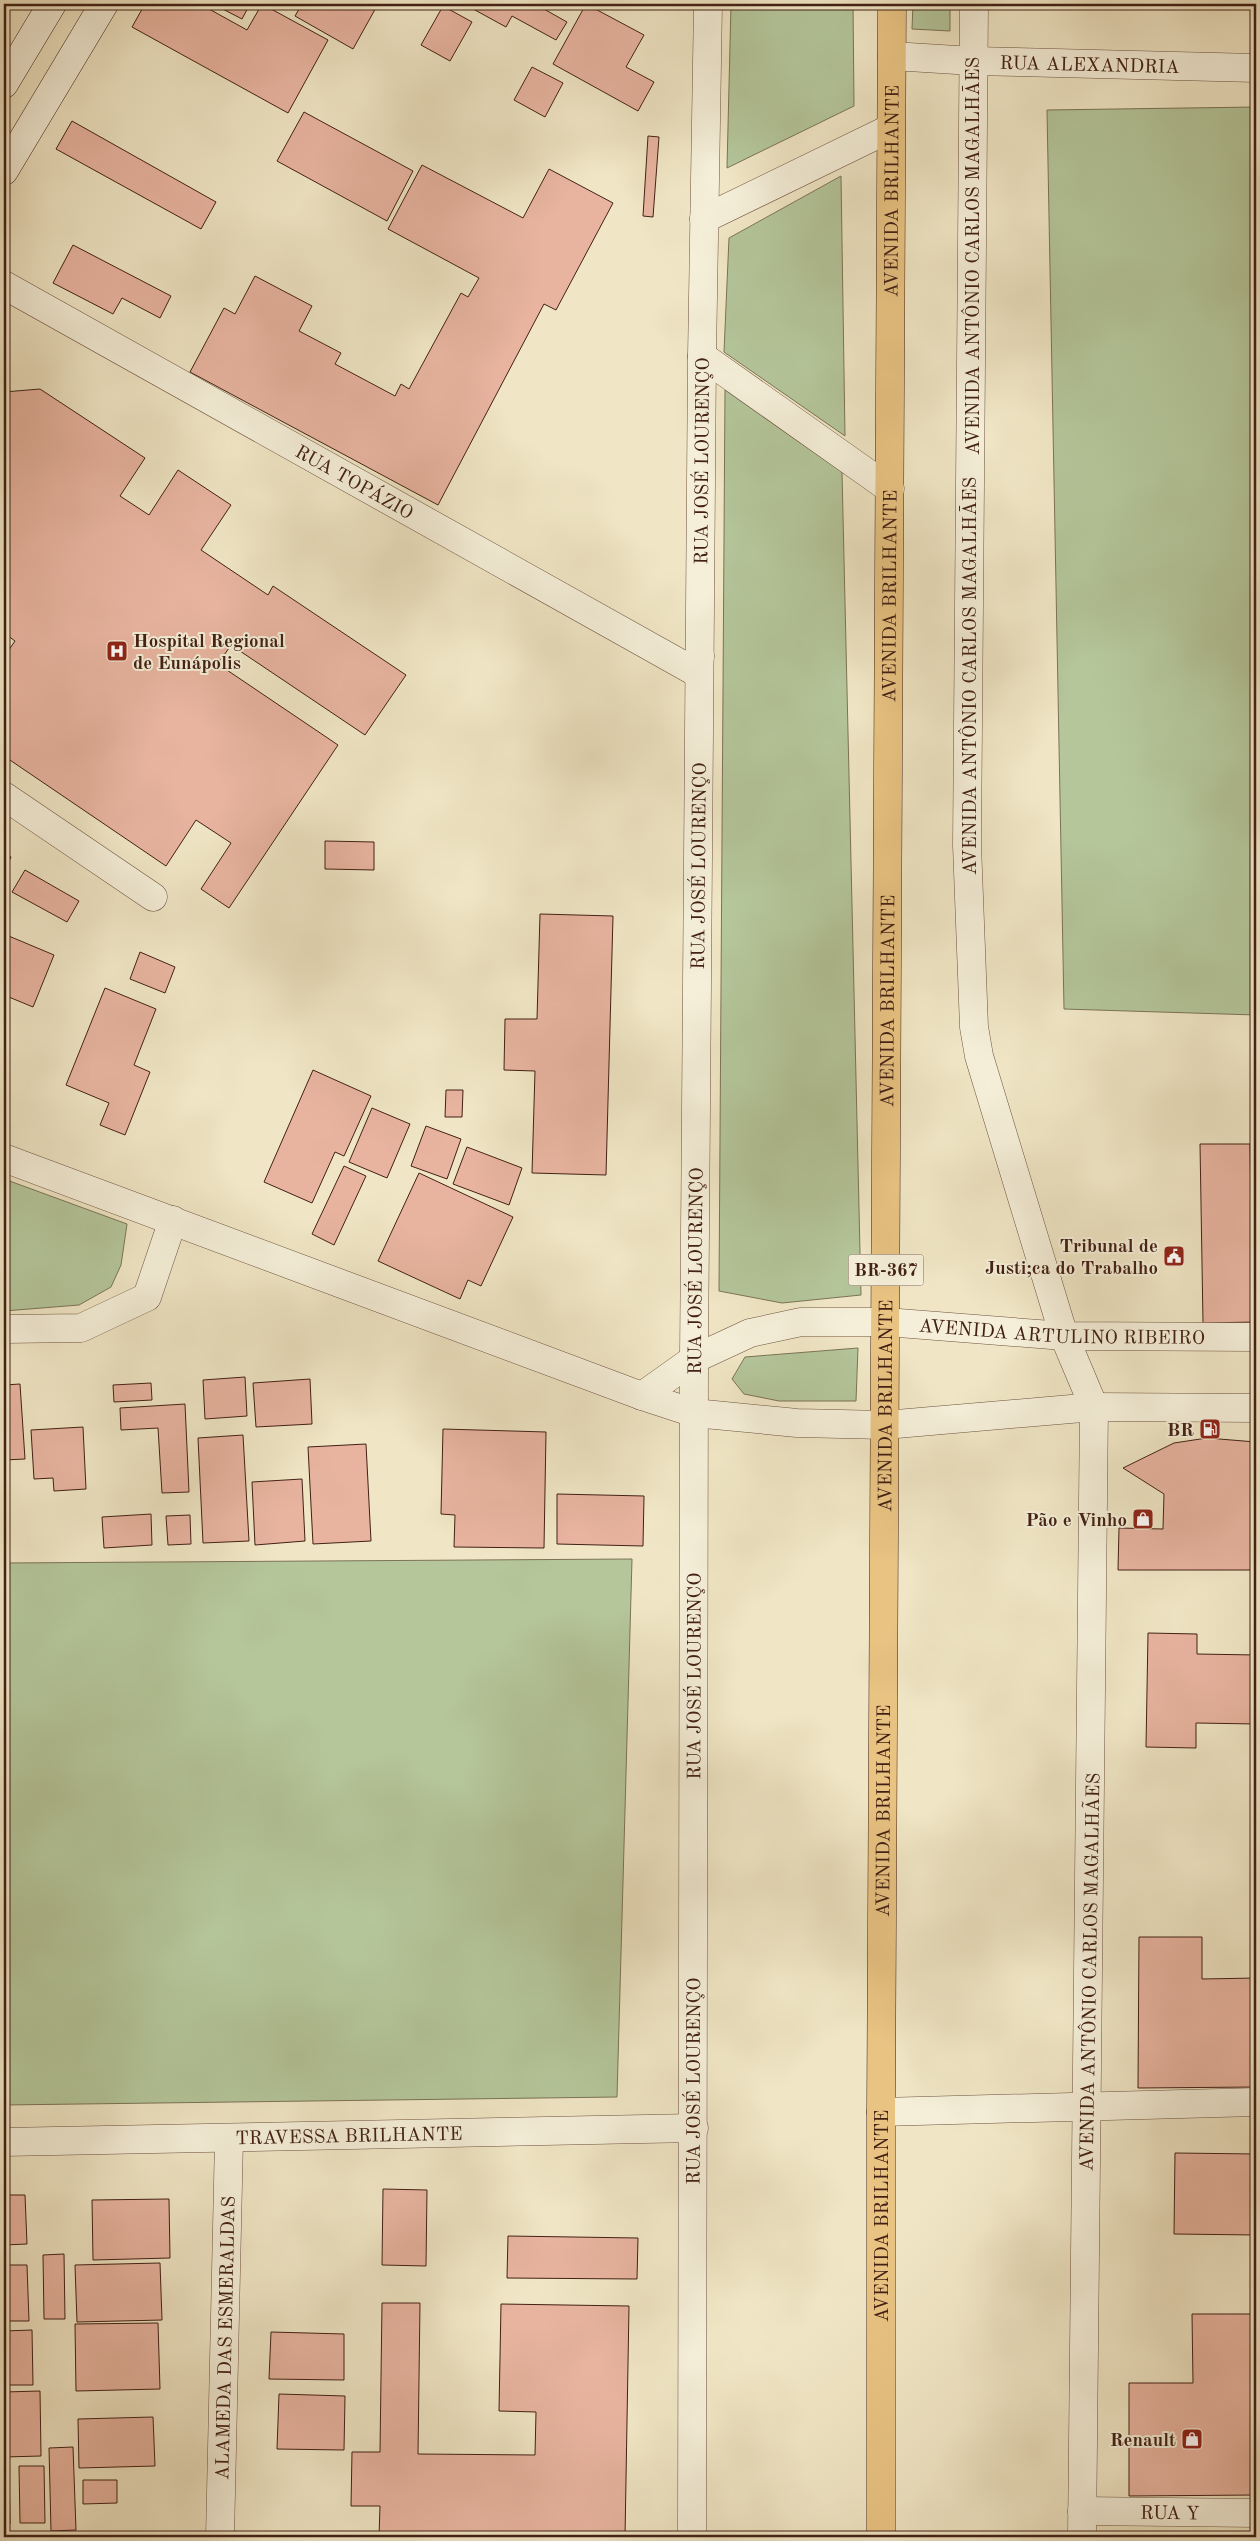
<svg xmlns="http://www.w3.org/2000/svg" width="1260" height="2541" viewBox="0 0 1260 2541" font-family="'Old Standard TT',serif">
	<rect width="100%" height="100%" fill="#f0e6c5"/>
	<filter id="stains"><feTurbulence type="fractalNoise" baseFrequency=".004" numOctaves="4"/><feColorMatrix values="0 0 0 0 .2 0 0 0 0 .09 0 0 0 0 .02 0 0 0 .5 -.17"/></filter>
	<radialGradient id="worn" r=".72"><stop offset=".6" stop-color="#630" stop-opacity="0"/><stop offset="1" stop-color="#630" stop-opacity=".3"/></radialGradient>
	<g fill="#b4c69a" stroke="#7b7357">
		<polygon points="731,4 853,4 854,106 727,168"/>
		<polygon points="913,4 950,4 950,31 912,29"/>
		<polygon points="1256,107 1256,1015 1064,1009 1047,110"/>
		<polygon points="841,176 845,436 724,352 729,238"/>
		<polygon points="725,390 842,472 861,1295 782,1303 719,1291"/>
		<polygon points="4,1179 127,1224 121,1265 111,1287 79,1305 4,1311"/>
		<polygon points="858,1348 856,1401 779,1401 744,1394 732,1379 745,1357"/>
		<polygon points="632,1559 617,2097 4,2105 4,1563"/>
	</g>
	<g fill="#e8b4a0" stroke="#422014">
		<polygon points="145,4 200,4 247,30 262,4 328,40 288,113 132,27"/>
		<polygon points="213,4 250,4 242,19"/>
		<polygon points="302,4 378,4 353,49 295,16"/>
		<polygon points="464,4 535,4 567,22 556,40 512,16 506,27"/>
		<polygon points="586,4 644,35 626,67 654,82 638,111 553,64"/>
		<polygon points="443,6 472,22 450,61 421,45"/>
		<polygon points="532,67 563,83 545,117 514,100"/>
		<polygon points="304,112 413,171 387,221 277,161"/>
		<polygon points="72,121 216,202 201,229 56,149"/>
		<polygon points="648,136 659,137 653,217 643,216"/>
		<polygon points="422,165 523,218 549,169 613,203 556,310 544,304 438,505 190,372 224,308 235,314 255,276 312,306 299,331 341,353 335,364 395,396 401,384 409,389 461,293 468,297 479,278 388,229"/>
		<polygon points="73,245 171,296 160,318 122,298 113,314 53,283"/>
		<polygon points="40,389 145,458 120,496 149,515 178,470 231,505 201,550 268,595 273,586 406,675 365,735 231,645 218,664 338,745 229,908 201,889 231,843 196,820 166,866 4,756 4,657 15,641 4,633 4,392"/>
		<polygon points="325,841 374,842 374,870 325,869"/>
		<polygon points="4,853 11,857 4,871"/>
		<polygon points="25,870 79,901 67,922 12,892"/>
		<polygon points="540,914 613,916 606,1175 532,1173 535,1071 504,1070 505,1019 537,1019"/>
		<polygon points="4,934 54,955 33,1007 4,995"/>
		<polygon points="140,952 175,967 165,993 130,979"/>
		<polygon points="105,988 156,1009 134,1065 150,1072 125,1135 100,1125 109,1103 66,1085"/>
		<polygon points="313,1070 371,1096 344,1156 335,1152 312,1203 264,1182"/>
		<polygon points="446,1090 463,1090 462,1117 445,1117"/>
		<polygon points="372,1108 410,1124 387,1178 349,1162"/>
		<polygon points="426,1126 461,1139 447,1179 411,1166"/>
		<polygon points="1200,1144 1250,1144 1251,1205 1256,1205 1256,1322 1203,1323"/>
		<polygon points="467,1147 522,1168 509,1205 453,1184"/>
		<polygon points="344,1166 366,1176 334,1245 312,1234"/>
		<polygon points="419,1173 513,1217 481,1286 468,1280 460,1299 378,1261"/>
		<polygon points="245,1377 247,1416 205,1419 203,1380"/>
		<polygon points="310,1379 312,1424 256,1427 253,1383"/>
		<polygon points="151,1383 152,1400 114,1402 113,1385"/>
		<polygon points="20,1384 25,1459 4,1460 4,1385"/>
		<polygon points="185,1404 189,1492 162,1493 158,1428 121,1430 120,1408"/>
		<polygon points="83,1427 86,1489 54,1491 53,1478 34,1479 31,1430"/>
		<polygon points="443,1429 546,1432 544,1548 454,1547 455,1515 441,1514"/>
		<polygon points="243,1435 249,1541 203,1543 198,1438"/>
		<polygon points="1207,1438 1256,1442 1256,1570 1118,1570 1119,1528 1163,1529 1164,1494 1123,1468 1174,1443"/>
		<polygon points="366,1444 371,1541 313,1544 308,1447"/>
		<polygon points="302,1479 305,1541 255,1545 252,1482"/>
		<polygon points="557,1494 644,1496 643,1546 557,1544"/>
		<polygon points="151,1514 152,1545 104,1548 102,1517"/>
		<polygon points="190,1515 191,1544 168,1545 166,1516"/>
		<polygon points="1148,1633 1197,1634 1197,1654 1256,1655 1256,1724 1196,1723 1196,1748 1146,1747"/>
		<polygon points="1139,1937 1202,1937 1202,1979 1256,1978 1256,2087 1138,2088"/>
		<polygon points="1175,2153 1256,2154 1256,2235 1174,2234"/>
		<polygon points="383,2189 427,2190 426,2266 382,2265"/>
		<polygon points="4,2195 25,2195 27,2244 4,2245"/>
		<polygon points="169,2199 170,2258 93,2260 92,2200"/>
		<polygon points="508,2236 638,2238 637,2279 507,2278"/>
		<polygon points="64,2254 65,2319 44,2319 43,2255"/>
		<polygon points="160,2263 162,2320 77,2322 75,2265"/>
		<polygon points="4,2265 27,2265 29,2321 4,2321"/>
		<polygon points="382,2303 420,2303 418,2454 535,2455 536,2412 499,2411 501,2304 629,2306 625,2537 379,2537 380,2506 351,2506 352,2452 380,2452"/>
		<polygon points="1192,2314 1256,2314 1256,2495 1129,2496 1129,2383 1193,2383"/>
		<polygon points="158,2323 160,2389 76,2391 75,2324"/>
		<polygon points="32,2330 33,2385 4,2385 4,2331"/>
		<polygon points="271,2332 344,2334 344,2380 269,2379"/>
		<polygon points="40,2391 41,2456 4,2457 4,2392"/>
		<polygon points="279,2394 345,2396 344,2450 277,2449"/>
		<polygon points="153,2417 155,2466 79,2468 78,2419"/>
		<polygon points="73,2447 76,2530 51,2531 49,2448"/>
		<polygon points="19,2466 44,2466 45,2523 20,2523"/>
		<polygon points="4,2468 9,2468 10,2524 4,2524"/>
		<polygon points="83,2480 117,2480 117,2503 83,2504"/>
		<rect x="22" y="2534" width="23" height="3"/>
	</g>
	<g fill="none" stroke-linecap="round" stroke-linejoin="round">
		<g stroke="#6e5240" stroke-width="29">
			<g id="street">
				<polyline points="974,4 967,845 974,1027 979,1056 1064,1336 1094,1407 1082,2537"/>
				<path id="s1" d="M 892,56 L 973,61 L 1256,68"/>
				<polyline points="704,219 891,128"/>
				<path id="s2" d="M 4,285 L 692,670 L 700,656"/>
				<polyline points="702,356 890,489"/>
				<polyline points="4,796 153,897"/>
				<polyline points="4,1158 642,1396 694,1413 797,1423 885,1425 1094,1407 1256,1408"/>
				<polyline points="4,1329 81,1328 147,1297 173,1220"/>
				<path id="s3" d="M 642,1396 L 694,1359 L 750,1333 L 801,1322 L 886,1322 L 1064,1336 L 1256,1337"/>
				<polyline points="881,2112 1256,2102"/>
				<path id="s4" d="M 4,2142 L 694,2128"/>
				<path id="s5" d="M 1082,2511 L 1256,2513"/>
				<path id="s6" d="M 220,2537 L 229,2139"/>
				<path id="s7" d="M 692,2537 L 694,1359 L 702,356 L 708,4"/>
			</g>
		</g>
		<g stroke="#422014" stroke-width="29">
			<g id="secondary">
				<polyline points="4,84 52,4"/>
				<polyline points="4,171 104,4"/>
			</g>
		</g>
		<g stroke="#422014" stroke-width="29">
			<g id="primary">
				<path id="s8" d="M 881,2537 L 881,2112 L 892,4"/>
			</g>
		</g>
		<use href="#street" stroke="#f5efd9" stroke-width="28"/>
		<use href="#secondary" stroke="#f5efd9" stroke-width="28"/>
		<use href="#primary" stroke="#e8c382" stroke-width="28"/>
	</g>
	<defs>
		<g id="hospital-square" transform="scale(1.125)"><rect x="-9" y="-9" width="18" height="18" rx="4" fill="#8f2418" stroke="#f5efd9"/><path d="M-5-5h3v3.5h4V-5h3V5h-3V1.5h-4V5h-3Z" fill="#fff"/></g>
		<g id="civic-square" transform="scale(1.125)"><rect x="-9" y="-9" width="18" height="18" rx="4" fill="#8f2418" stroke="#f5efd9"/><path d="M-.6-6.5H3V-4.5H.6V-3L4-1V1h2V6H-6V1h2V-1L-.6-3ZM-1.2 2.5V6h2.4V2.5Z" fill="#fff"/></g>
		<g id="fuel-square" transform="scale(1.125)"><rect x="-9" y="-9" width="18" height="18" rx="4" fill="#8f2418" stroke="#f5efd9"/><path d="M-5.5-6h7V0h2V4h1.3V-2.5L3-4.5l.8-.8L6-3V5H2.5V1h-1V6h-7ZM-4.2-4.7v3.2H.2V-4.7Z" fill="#fff"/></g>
		<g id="shop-square" transform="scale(1.125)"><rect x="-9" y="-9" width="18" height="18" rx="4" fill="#8f2418" stroke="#f5efd9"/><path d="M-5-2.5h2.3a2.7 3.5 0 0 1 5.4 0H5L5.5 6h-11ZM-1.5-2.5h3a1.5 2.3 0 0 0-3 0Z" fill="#fff"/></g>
	</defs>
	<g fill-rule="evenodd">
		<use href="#hospital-square" x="117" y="651"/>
		<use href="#civic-square" x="1174" y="1256"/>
		<use href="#fuel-square" x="1210" y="1429"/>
		<use href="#shop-square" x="1143" y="1519"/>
		<use href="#shop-square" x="1192" y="2439"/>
	</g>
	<g text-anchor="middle" stroke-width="4" stroke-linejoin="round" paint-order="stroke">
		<rect fill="#f5efd9" stroke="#785e4f" stroke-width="1" x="848.5" y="1254.5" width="75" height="31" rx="4"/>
		<g font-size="18" font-weight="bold" fill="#422014">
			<text x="886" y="1276">BR-367</text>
		</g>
		<g font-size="19" fill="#422014" stroke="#f5efd9">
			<text dy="7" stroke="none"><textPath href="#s1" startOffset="198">RUA ALEXANDRIA</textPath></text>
			<text dy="7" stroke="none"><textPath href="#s8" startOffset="2346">AVENIDA BRILHANTE</textPath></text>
			<text transform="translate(972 256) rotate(-90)" y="7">AVENIDA ANTÔNIO CARLOS MAGALHÃES</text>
			<text dy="7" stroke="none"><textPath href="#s7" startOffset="2076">RUA JOSÉ LOURENÇO</textPath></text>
			<text dy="7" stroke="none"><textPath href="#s2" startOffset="402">RUA TOPÁZIO</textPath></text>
			<text dy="7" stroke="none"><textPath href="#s8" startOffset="1941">AVENIDA BRILHANTE</textPath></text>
			<text transform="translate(969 676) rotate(-90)" y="7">AVENIDA ANTÔNIO CARLOS MAGALHÃES</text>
			<text dy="7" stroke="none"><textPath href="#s7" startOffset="1671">RUA JOSÉ LOURENÇO</textPath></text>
			<text dy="7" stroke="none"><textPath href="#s8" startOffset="1536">AVENIDA BRILHANTE</textPath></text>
			<text dy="7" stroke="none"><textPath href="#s7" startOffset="1266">RUA JOSÉ LOURENÇO</textPath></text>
			<text dy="7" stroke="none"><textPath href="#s3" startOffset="439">AVENIDA ARTULINO RIBEIRO</textPath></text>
			<text dy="7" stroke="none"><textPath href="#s8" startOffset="1131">AVENIDA BRILHANTE</textPath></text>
			<text dy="7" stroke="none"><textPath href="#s7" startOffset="861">RUA JOSÉ LOURENÇO</textPath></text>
			<text dy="7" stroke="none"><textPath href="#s8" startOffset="726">AVENIDA BRILHANTE</textPath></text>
			<text transform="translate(1089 1972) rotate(-89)" y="7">AVENIDA ANTÔNIO CARLOS MAGALHÃES</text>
			<text dy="7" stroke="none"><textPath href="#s7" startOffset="456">RUA JOSÉ LOURENÇO</textPath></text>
			<text dy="7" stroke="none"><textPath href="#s4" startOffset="345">TRAVESSA BRILHANTE</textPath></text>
			<text dy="7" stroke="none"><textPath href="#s8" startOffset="321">AVENIDA BRILHANTE</textPath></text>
			<text dy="7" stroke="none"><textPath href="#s6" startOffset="199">ALAMEDA DAS ESMERALDAS</textPath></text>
			<text dy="7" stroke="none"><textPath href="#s5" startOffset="88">RUA Y</textPath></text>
		</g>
		<g font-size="19" font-weight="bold" fill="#422014" stroke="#f5efd9" text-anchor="end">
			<text x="133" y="647" text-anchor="start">Hospital Regional<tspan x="133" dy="22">de Eunápolis</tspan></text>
			<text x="1158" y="1252">Tribunal de<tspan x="1158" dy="22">Justi;ca do Trabalho</tspan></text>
			<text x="1194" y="1436">BR</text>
			<text x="1127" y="1526">Pão e Vinho</text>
			<text x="1176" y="2446">Renault</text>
		</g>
	</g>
	<rect width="1260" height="2541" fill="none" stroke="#f0e6c5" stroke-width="20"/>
	<rect x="5" y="5" width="1250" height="2531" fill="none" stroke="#422014" stroke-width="2.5"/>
	<rect x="10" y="10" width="1240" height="2521" fill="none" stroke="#422014"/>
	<rect width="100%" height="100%" filter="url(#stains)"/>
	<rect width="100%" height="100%" fill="url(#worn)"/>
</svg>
